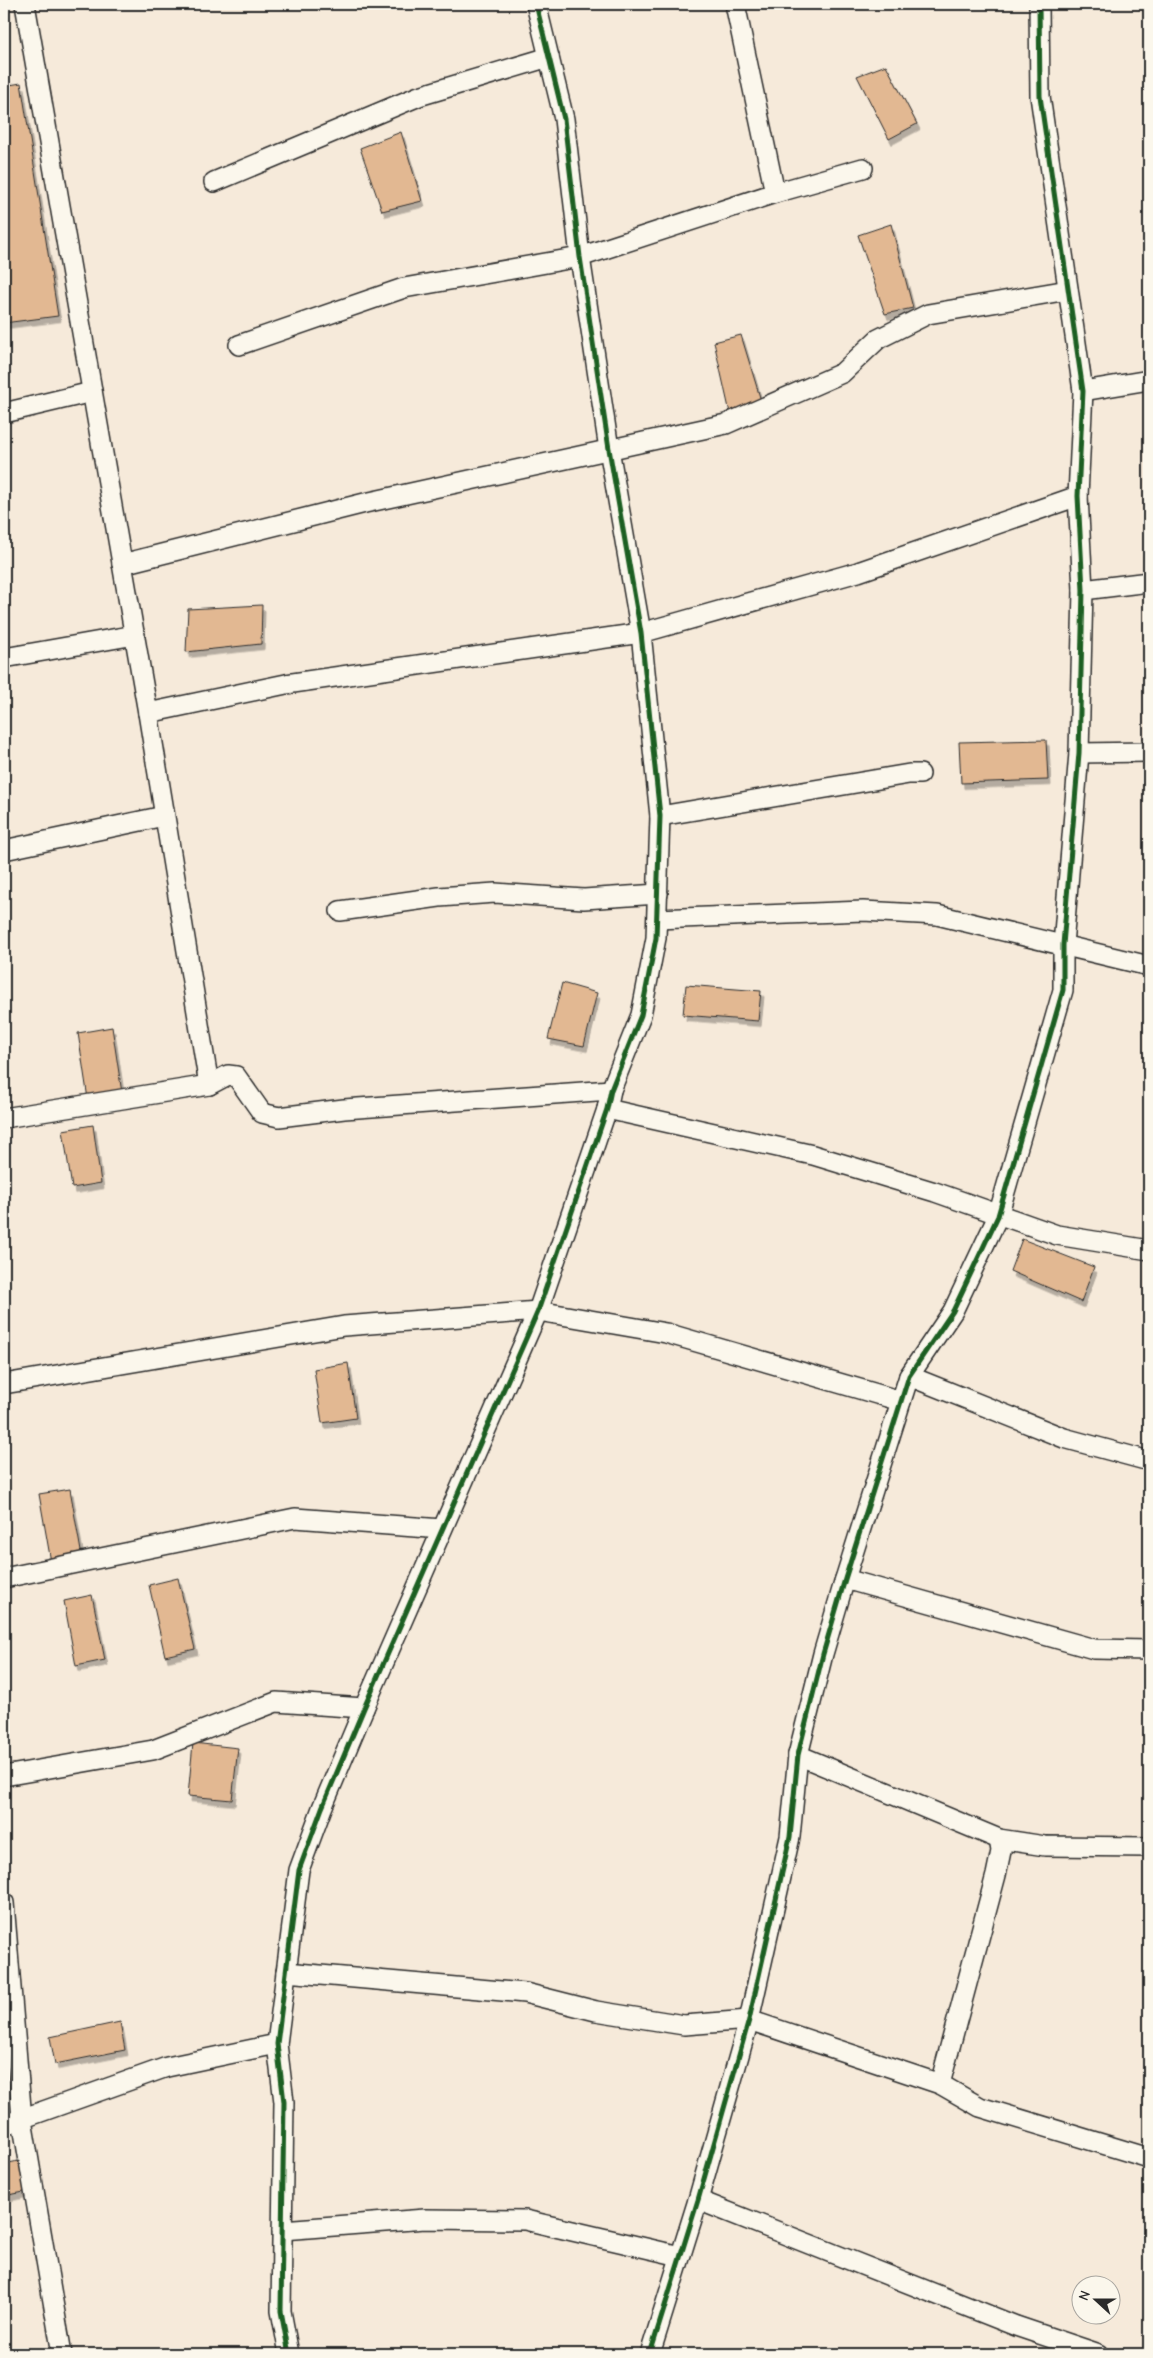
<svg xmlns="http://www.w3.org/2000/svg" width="1153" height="2358" viewBox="0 0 1153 2358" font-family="'Comic Neue',sans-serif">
	<defs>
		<filter id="shadow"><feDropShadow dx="3" dy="5.5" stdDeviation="0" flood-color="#0004"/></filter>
	</defs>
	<rect width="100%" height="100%" fill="#f6eada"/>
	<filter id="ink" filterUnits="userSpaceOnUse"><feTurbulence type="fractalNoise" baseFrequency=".02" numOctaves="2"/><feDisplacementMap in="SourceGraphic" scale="10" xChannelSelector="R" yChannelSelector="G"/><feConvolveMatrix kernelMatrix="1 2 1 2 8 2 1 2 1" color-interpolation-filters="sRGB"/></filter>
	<g filter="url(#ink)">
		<g fill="#e2b892" stroke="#2b2b2b" filter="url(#shadow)">
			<polygon points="886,65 917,124 889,139 857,76"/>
			<polygon points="21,83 58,316 4,323 4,86"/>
			<polygon points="401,132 422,201 382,211 360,148"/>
			<polygon points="891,224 913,308 885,314 858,235"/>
			<polygon points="741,335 762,404 730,413 714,342"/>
			<polygon points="262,605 261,644 186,652 188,609"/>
			<polygon points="1046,740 1048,780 961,783 959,742"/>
			<polygon points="562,983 597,993 584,1046 548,1039"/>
			<polygon points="686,985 761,991 758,1021 683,1015"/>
			<polygon points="112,1027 122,1093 88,1099 78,1033"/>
			<polygon points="93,1125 101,1183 72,1188 63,1130"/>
			<polygon points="1022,1239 1094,1267 1081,1302 1010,1271"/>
			<polygon points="348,1363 356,1418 322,1423 314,1369"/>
			<polygon points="70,1489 82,1557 51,1562 39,1494"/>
			<polygon points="178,1578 195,1649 165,1656 149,1585"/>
			<polygon points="92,1595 105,1660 76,1666 64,1601"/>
			<polygon points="193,1743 238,1748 232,1800 188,1796"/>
			<polygon points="120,2022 125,2050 55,2064 50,2037"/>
			<polygon points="22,2069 24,2093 4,2096 4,2072"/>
			<polygon points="23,2160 29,2191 4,2196 4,2164"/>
		</g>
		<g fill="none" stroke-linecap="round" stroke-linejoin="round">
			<g stroke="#2b2b2b" stroke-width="22">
				<g id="street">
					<polyline points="25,4 148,713 209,1085"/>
					<polyline points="735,4 775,193"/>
					<polyline points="214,182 419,96 549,57"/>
					<polyline points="239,345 404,288 580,257 775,193 863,168"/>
					<polyline points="1083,391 1149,380"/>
					<polyline points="4,413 92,392"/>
					<polyline points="122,564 365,503 726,424 842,373 878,339 928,314 1068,290"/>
					<polyline points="1083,590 1149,582"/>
					<polyline points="4,658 135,635"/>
					<polyline points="148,713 286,684 641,633 858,572 1078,496"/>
					<polyline points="1079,753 1149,752"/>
					<polyline points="660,816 909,774 920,774"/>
					<polyline points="4,850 164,816"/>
					<polyline points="340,911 439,897 495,893 584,899 658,894"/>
					<polyline points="657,919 863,911 937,915 1149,966"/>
					<polyline points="607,1109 813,1155 935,1192 1057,1235 1149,1250"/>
					<polyline points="4,1118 209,1085 228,1075 236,1076 262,1113 279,1117 344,1109 611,1090"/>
					<polyline points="909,1376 1064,1438 1149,1461"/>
					<polyline points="4,1384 344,1326 538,1311 666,1333 901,1401"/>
					<polyline points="4,1578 295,1518 442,1529"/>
					<polyline points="845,1579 1094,1649 1149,1650"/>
					<polyline points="798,1755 999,1839 1045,1846 1149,1847"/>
					<polyline points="4,1776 153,1750 276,1702 364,1708"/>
					<polyline points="4,1903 22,2120 62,2354"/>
					<polyline points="286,1972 525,1993 596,2011 684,2025 749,2020 940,2084 980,2107 1149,2158"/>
					<polyline points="940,2084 996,1875 1001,1851 999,1839"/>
					<polyline points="4,2125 167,2067 277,2044"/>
					<polyline points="698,2200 1016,2326 1099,2354"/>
					<polyline points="282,2230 425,2219 525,2220 680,2256"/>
					<polyline points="289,2354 281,2311 284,2102 277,2044 299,1870 322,1808 364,1708 538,1311 607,1109 611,1090 641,1015 656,938 660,816 641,633 609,449 580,257 564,119 536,4"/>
					<polyline points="650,2354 698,2200 749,2020 790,1837 798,1755 823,1654 845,1579 909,1376 953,1311 998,1216 1063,990 1063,945 1079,753 1083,590 1078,496 1083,391 1040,96 1039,4"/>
				</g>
			</g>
			<use href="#street" stroke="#fbf7ec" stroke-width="19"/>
			<g stroke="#fbf7ec" stroke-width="8">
				<g id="cycleway">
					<polyline points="289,2354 281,2311 284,2102 277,2044 299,1870 322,1808 364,1708 538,1311 607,1109 611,1090 641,1015 656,938 660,816 641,633 609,449 580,257 564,119 536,4"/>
					<polyline points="650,2354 698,2200 749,2020 790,1837 798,1755 823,1654 845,1579 909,1376 953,1311 998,1216 1063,990 1063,945 1079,753 1083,590 1078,496 1083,391 1040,96 1039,4"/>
				</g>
			</g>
			<use href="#cycleway" stroke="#1b5e20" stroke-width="5"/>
		</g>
	</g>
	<rect width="1153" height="2358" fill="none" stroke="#fbf7ec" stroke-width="20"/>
	<rect x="10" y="10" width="1133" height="2338" fill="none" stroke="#2b2b2b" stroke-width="2" filter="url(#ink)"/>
	<g transform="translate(1096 2300) rotate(291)"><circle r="24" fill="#fbf7ec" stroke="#a8a59f"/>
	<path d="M0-4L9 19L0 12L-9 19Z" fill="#2b2b2b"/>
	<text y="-8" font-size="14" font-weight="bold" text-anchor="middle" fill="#2b2b2b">N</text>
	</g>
</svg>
